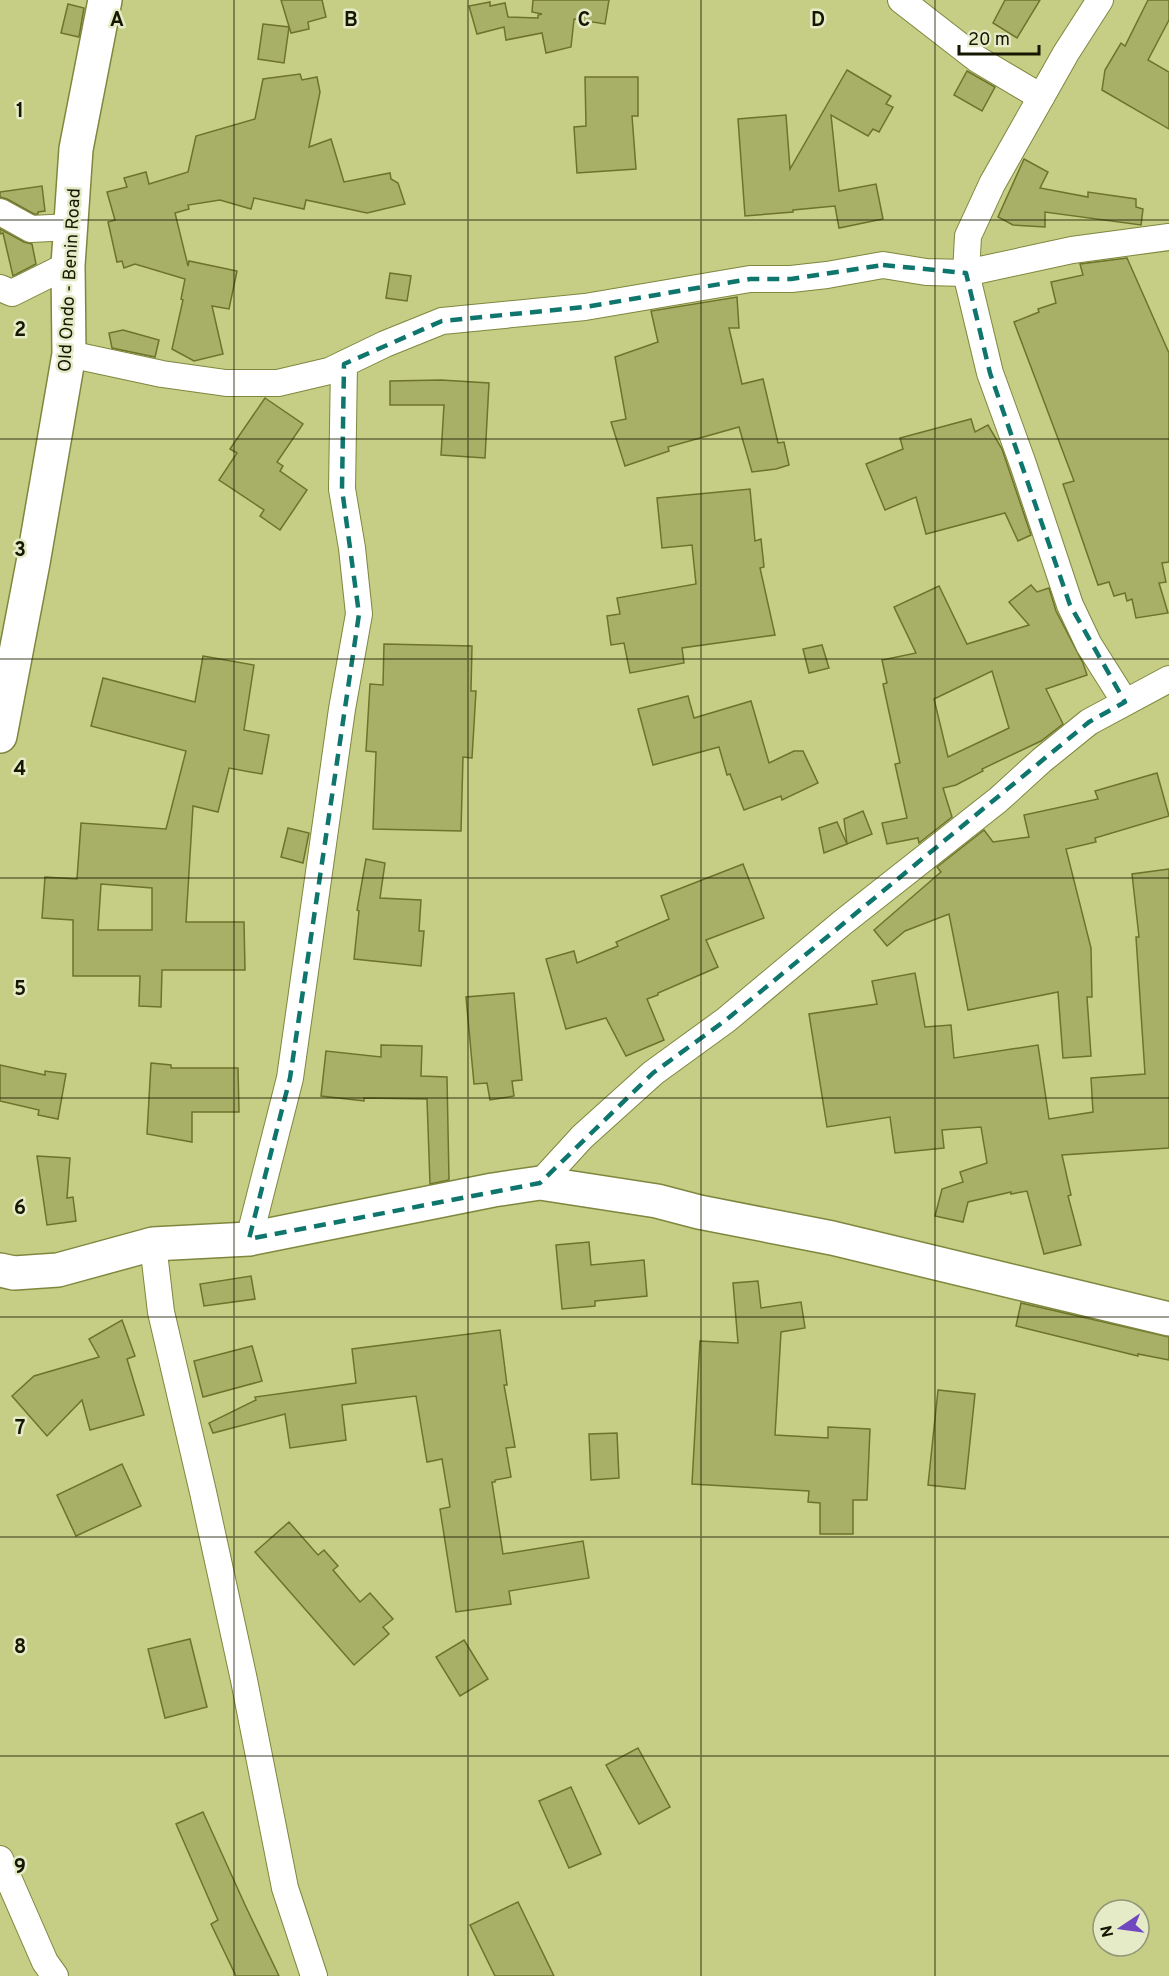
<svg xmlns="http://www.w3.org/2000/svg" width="1169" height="1976" viewBox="0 0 1169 1976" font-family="Overpass,sans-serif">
	<rect width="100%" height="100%" fill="#c5ce84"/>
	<g fill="#a8b067" stroke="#6d732a" stroke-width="1.5" fill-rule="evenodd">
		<polygon points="281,0 322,0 326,17 308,22 309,29 291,33"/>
		<polygon points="533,0 609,0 605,24 574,19 571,47 546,53 542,33 506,40 504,27 477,34 469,6 490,2 490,6 505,3 508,17 538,18 538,15 542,14 532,12"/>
		<polygon points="1005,0 1040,0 1017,38 993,23"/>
		<polygon points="1148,0 1169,0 1169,20 1148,60 1169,72 1169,129 1102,90 1105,70 1121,43 1125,46"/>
		<polygon points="68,4 84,8 79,37 61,33"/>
		<polygon points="263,24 289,27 284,63 258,59"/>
		<polygon points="847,70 891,96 886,104 893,107 879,132 873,129 868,136 831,115 839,191 876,184 883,219 839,228 835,206 793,210 793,212 745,216 738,119 786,115 790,169"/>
		<polygon points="967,71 995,87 982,111 954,95"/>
		<polygon points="300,74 302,80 317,77 320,92 309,147 331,139 344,182 390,173 391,179 398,183 405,204 367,213 306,200 304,209 254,198 251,209 220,200 188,205 189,209 175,213 188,266 189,261 237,271 229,309 212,306 223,354 194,361 172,349 183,300 181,299 185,279 135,264 124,268 122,261 117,262 108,222 115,220 107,192 127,187 124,178 146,172 149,184 188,172 196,136 255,119 263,79"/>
		<polygon points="585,77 638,77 638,116 632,116 636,169 577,173 574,127 586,126"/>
		<polygon points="1024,159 1048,172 1040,188 1088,197 1088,192 1136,199 1136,207 1143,209 1141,225 1045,212 1045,227 1013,225 998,217"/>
		<polygon points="42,186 45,211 38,212 38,214 34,214 7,199 0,197 0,192"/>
		<polygon points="0,229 24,242 32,244 36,264 13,276 3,233 0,234"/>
		<polygon points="1127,258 1169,353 1169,562 1162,563 1166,582 1159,583 1168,613 1136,618 1132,599 1127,601 1125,593 1114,596 1109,582 1098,585 1063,484 1074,481 1014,322 1039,312 1038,309 1056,303 1051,282 1083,275 1080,264"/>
		<polygon points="390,273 411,276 407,301 386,298"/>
		<polygon points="737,297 739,328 729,328 742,384 763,379 778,443 784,442 789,465 776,469 752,472 739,427 668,447 669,451 625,466 611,422 626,419 615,357 658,342 651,311"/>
		<polygon points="123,330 159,340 155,357 112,348 109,333"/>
		<polygon points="441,380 489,383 485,458 441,455 444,405 390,405 390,381"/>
		<polygon points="265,398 303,424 277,462 283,466 280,471 307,490 280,530 260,516 264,510 219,480 237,453 230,449"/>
		<polygon points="971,419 975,432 988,425 1002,449 1031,535 1018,541 1005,513 926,534 916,497 885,510 866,464 903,449 900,438"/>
		<polygon points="750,489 755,541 761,539 764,567 760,568 775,635 682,648 684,663 630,673 624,643 611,645 607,616 620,614 617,598 696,584 692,545 662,548 657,498"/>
		<path d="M 1031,585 L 1037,592 L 1049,588 L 1056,611 L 1083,663 L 1087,675 L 1046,689 L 1063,724 L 1041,741 L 982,769 L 983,771 L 956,785 L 943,788 L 952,817 L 919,843 L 918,838 L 887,844 L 882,823 L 907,818 L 895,764 L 900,763 L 883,684 L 887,683 L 882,660 L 916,653 L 894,607 L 939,586 L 967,644 L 1029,625 L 1009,602 ZM 992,671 L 1009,728 L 948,757 L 934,699 Z"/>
		<polygon points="384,644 472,646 471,691 476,691 472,758 463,757 461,831 373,829 376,752 366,751 370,684 383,685"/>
		<polygon points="822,645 829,668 809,673 803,649"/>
		<path d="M 203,656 L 254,665 L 244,730 L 269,735 L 262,774 L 229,768 L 218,812 L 193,806 L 186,922 L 244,922 L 245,970 L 162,970 L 161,1007 L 139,1006 L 140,976 L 73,976 L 73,920 L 42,918 L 45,877 L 77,879 L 81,823 L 166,829 L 186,751 L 91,726 L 103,678 L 195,702 ZM 101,884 L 152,888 L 152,930 L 98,930 Z"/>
		<polygon points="688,696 694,718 751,701 769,763 794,751 803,751 818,783 782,800 781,796 744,810 730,774 727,775 719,747 653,765 638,709"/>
		<polygon points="1157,773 1169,816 1095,838 1096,842 1066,849 1091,948 1092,997 1087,997 1091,1056 1063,1058 1058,992 968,1010 949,914 905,931 887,946 874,930 941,872 937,867 984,830 993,842 1029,837 1024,815 1098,799 1095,791"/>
		<polygon points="863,811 872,834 847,844 844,819"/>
		<polygon points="837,822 847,844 824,853 819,828"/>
		<polygon points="288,828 309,833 303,863 281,857"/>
		<polygon points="366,859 385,863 380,898 421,900 419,931 424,931 421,966 354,959 359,911 357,910"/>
		<polygon points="743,864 764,918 706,940 718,967 658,993 658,995 647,999 664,1040 626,1056 606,1018 566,1029 546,959 574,951 577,963 618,946 616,942 669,919 661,896"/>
		<polygon points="1169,869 1169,1148 1062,1155 1071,1195 1068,1196 1081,1245 1044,1254 1027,1191 1011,1194 1011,1192 968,1202 963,1222 935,1216 942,1189 963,1182 960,1172 987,1163 981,1127 942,1130 944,1148 895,1153 890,1117 827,1127 809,1014 877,1004 872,981 915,973 925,1027 951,1025 954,1058 1038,1045 1049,1119 1093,1112 1091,1078 1145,1074 1136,937 1139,937 1132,874"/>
		<polygon points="514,993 522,1080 512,1081 514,1096 490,1100 487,1083 474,1084 466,997"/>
		<polygon points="381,1045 422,1046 421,1076 447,1077 449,1180 430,1184 427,1099 364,1098 364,1101 321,1096 326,1051 381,1057"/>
		<polygon points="151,1063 171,1065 171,1068 238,1068 239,1112 192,1112 192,1142 147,1134"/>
		<polygon points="0,1065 45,1075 45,1071 66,1074 58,1119 38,1115 39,1110 0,1101"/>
		<polygon points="37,1156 70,1158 67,1198 73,1197 76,1221 47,1225"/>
		<polygon points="589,1242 591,1265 644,1260 647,1296 595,1301 595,1306 562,1309 556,1245"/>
		<polygon points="251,1276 255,1299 204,1306 200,1284"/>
		<polygon points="758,1281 761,1308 801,1302 805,1328 781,1332 775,1435 828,1438 828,1427 870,1429 867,1500 853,1500 853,1534 820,1534 820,1503 808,1502 809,1491 692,1484 700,1341 738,1343 733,1283"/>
		<polygon points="1021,1303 1169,1337 1169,1360 1138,1354 1138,1356 1016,1326"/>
		<polygon points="122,1320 135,1356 127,1359 144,1415 90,1430 82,1400 47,1436 12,1396 34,1376 99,1357 89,1339"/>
		<polygon points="500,1330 507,1385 504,1385 515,1447 506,1448 511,1477 495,1480 495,1482 492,1482 503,1554 583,1541 589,1578 509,1591 511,1604 456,1612 440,1509 450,1507 442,1459 427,1462 416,1396 342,1405 346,1440 290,1448 285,1414 213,1433 209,1423 256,1400 255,1397 356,1383 352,1349"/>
		<polygon points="252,1346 262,1381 203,1397 194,1361"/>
		<polygon points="938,1390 975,1394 965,1489 928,1485"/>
		<polygon points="617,1433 619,1478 591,1480 589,1434"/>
		<polygon points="122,1464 141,1506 76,1536 57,1495"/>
		<polygon points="289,1522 318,1555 324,1550 338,1566 333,1570 360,1602 370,1593 393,1619 383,1627 389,1634 354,1665 255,1552"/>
		<polygon points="190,1639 207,1707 165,1718 148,1649"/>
		<polygon points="464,1640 488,1679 460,1696 436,1657"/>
		<polygon points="638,1748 670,1807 639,1824 606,1765"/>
		<polygon points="571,1787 601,1854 569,1868 539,1801"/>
		<polygon points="203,1812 246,1907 279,1976 236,1976 211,1924 218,1920 176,1824"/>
		<polygon points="518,1902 554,1976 495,1976 470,1925"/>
	</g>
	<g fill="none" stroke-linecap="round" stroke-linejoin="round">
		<g stroke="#7f873e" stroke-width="28">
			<g id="minor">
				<polyline points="901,0 977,59 1041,97"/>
				<polyline points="1100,0 1066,53 992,184 968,236 966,273 990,373 1023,464 1070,605 1089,645 1125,702"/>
				<polyline points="0,212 31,229 71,227"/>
				<polyline points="0,288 12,293 68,265"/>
				<polyline points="69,354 162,374 226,383 278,383 329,371 385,344 442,321 585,307 750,279 791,279 827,275 883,265 926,272 966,273 1072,250 1169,237"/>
				<polyline points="540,1183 582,1137 653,1073 726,1020 842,923 998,800 1042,760 1089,722 1169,679"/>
				<polyline points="249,1239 290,1078 342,709 359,614 352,548 342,489 344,364"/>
				<polyline points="153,1244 161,1312 203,1492 244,1680 285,1888 314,1976"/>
				<polyline points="0,1859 45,1962 55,1976"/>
			</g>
		</g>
		<g stroke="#7f873e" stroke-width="36">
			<polyline id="tertiary" points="0,1270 14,1273 58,1270 153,1244 249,1239 493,1190 540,1183 657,1201 699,1212 832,1238 1169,1319"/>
		</g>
		<g stroke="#7f873e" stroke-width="36">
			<polyline id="primary" points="0,736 33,563 69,354 68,265 76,149 105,0"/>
		</g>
		<use href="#minor" stroke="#fff" stroke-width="26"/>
		<use href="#tertiary" stroke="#fff" stroke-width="33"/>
		<use href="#primary" stroke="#fff" stroke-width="33"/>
	</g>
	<path fill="none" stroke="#0f766e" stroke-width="4.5" stroke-dasharray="12 8" stroke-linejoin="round" d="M 883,265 L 966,273 L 990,373 L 1070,605 L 1125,702 L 1089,722 L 726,1020 L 653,1073 L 540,1183 L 249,1239 L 290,1078 L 359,614 L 342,489 L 344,364 L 442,321 L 585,307 L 750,279 L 791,279 Z"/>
	<path fill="none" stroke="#151700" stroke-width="1.5" stroke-opacity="0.55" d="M 234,0 L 234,1976M 468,0 L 468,1976M 701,0 L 701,1976M 935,0 L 935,1976M 0,220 L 1169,220M 0,439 L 1169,439M 0,659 L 1169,659M 0,878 L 1169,878M 0,1098 L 1169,1098M 0,1317 L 1169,1317M 0,1537 L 1169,1537M 0,1756 L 1169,1756"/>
	<g text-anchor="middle" stroke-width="5" stroke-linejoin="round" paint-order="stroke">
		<g font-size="18" fill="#151700" stroke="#e6ebc7">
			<text transform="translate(69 280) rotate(-87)" y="6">Old Ondo - Benin Road</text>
		</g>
	</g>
	<g font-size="20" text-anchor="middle" font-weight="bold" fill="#151700" stroke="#e6ebc7" stroke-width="5" stroke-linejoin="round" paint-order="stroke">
		<text x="117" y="26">A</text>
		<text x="351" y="26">B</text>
		<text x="584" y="26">C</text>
		<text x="818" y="26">D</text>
		<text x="20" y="117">1</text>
		<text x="20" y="336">2</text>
		<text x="20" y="556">3</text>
		<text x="20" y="775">4</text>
		<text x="20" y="995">5</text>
		<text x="20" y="1214">6</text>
		<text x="20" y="1434">7</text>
		<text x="20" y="1653">8</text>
		<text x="20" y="1873">9</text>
	</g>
	<g transform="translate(1121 1928) rotate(257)"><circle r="28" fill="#e6ebc7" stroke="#929677" stroke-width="1.5"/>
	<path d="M0-4.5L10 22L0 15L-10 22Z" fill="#6f48c0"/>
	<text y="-9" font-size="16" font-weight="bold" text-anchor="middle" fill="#151700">N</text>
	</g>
	<path d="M959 45v9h80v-9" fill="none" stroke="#151700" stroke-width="3"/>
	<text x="968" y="45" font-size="18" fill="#151700" stroke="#e6ebc7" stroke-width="4.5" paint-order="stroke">20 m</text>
</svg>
